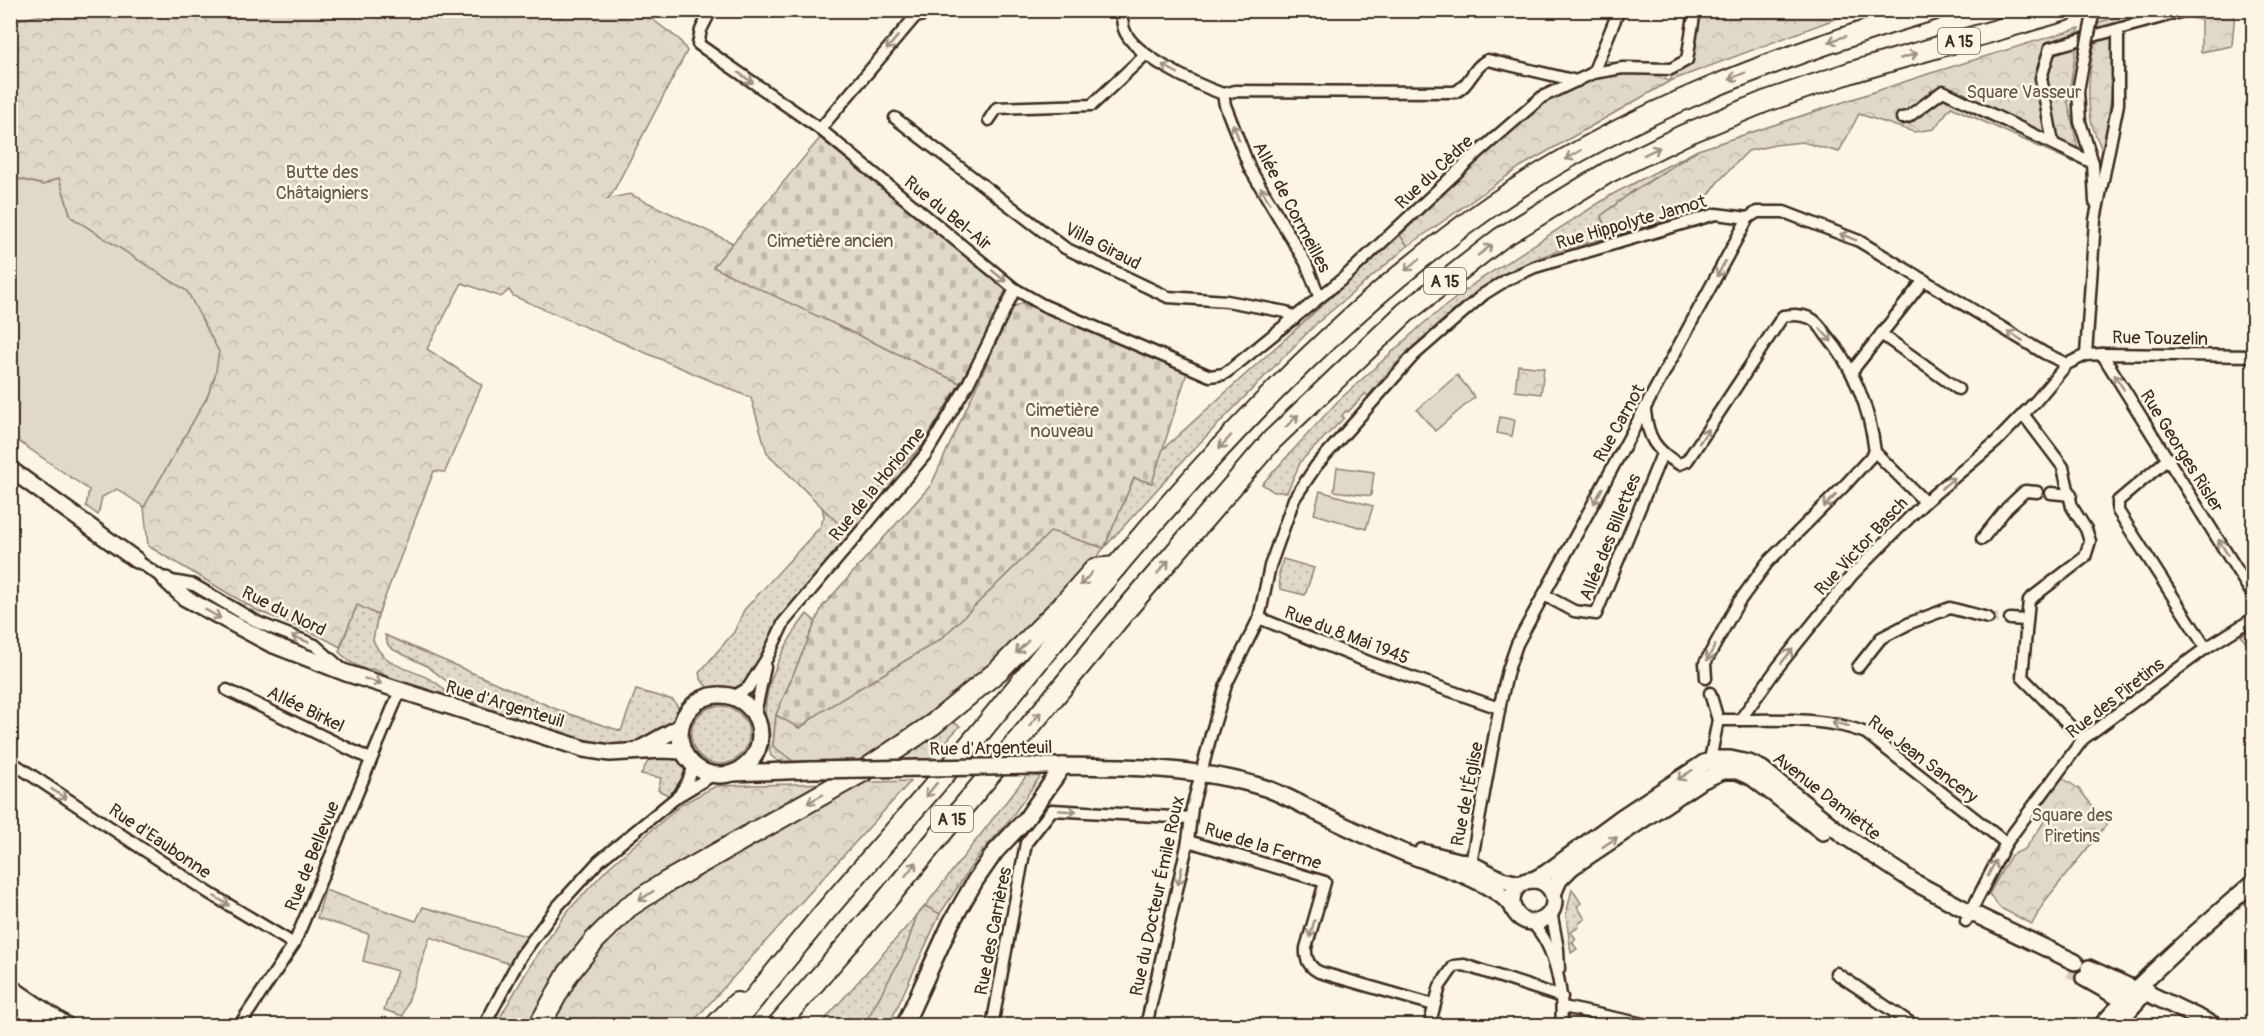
<svg xmlns="http://www.w3.org/2000/svg" width="2264" height="1036" viewBox="0 0 2264 1036" font-family="Pangolin,sans-serif">
	<defs>
		<pattern id="grass-dots" width="8" height="8" patternUnits="userSpaceOnUse" patternTransform="scale(1.5)"><rect width="8" height="8" fill="#e0d8c8"/><path d="M2 2h.1M6 6h.1" fill="none" stroke="#c1baab" stroke-width="1.8" stroke-linecap="round"/></pattern>
		<pattern id="forest-crowns" width="20" height="18" patternUnits="userSpaceOnUse" patternTransform="scale(1.5)"><rect width="20" height="18" fill="#e0d8c8"/><path d="M2 6a3 3 0 1 1 6 0M12 15a3 3 0 1 1 6 0" fill="none" stroke="#c1baab"/></pattern>
		<pattern id="cemetery-stones" width="16" height="16" patternUnits="userSpaceOnUse" patternTransform="scale(1.5)"><rect width="16" height="16" fill="#e0d8c8"/><path d="M2 7V4a2 2 0 0 1 4 0v3zM10 15v-3a2 2 0 0 1 4 0v3z" fill="#c1baab"/></pattern>
	</defs>
	<rect width="100%" height="100%" fill="#fcf5e5"/>
	<filter id="ink" filterUnits="userSpaceOnUse"><feTurbulence type="fractalNoise" baseFrequency=".0167" numOctaves="2"/><feDisplacementMap in="SourceGraphic" scale="12" xChannelSelector="R" yChannelSelector="G"/><feConvolveMatrix kernelMatrix="1 2 1 2 8 2 1 2 1" color-interpolation-filters="sRGB"/></filter>
	<g filter="url(#ink)">
		<g fill="url(#grass-dots)" stroke="#8e8173" stroke-width="1.5">
			<path d="M 1698,150 L 1630,193 L 1601,216 L 1610,237 C 1579,245 1547,252 1518,267 C 1467,294 1404,351 1368,396 L 1365,394 L 1348,412 L 1346,411 L 1342,415 L 1344,418 L 1301,461 L 1287,492 L 1274,492 L 1262,484 L 1338,401 L 1424,323 L 1476,282 L 1613,194 Z"/>
			<polygon points="1400,235 1408,246 1316,324 1190,453 1104,548 1134,478 1152,483 1162,450"/>
			<path d="M 922,446 L 867,518 L 792,604 L 764,648 L 752,677 L 737,691 C 719,691 704,693 699,673 L 734,632 L 744,610 L 820,527 L 824,517 L 822,507 L 841,525 Z"/>
			<polygon points="1283,559 1314,568 1305,595 1280,589 1279,574"/>
			<path d="M 357,604 L 378,615 L 373,640 C 375,644 377,649 380,652 C 397,674 435,670 450,698 L 407,685 L 373,669 L 365,670 L 350,662 L 339,652 Z"/>
			<path d="M 807,614 L 816,622 L 776,715 L 773,746 L 793,761 L 778,761 L 771,756 C 768,748 770,741 769,733 C 768,727 764,722 765,715 C 765,680 786,641 807,614 Z"/>
			<path d="M 385,635 L 563,712 L 621,731 L 636,690 L 673,700 L 680,710 C 674,739 633,749 606,745 C 588,742 570,734 552,729 L 554,722 L 518,710 L 515,719 L 480,707 L 427,666 L 394,650 L 388,645 Z"/>
			<circle cx="720" cy="735" r="29"/>
			<polygon points="658,755 674,756 682,762 686,778 680,788 670,796 658,790 661,778 641,774 648,761"/>
			<polygon points="1027,775 1040,777 1005,826 978,856 940,914 925,906"/>
			<polygon points="1572,889 1581,903 1577,906 1585,919 1578,924 1579,927 1571,932 1576,939 1572,942 1577,949 1571,953 1566,915"/>
			<polygon points="917,915 905,951 864,1025 819,1026"/>
		</g>
		<g fill="url(#forest-crowns)" stroke="#8e8173" stroke-width="1.5">
			<polygon points="72,10 641,11 680,40 687,51 612,194 607,199 630,194 733,243 714,267 960,383 922,446 841,526 767,453 751,398 513,296 509,290 501,297 462,283 427,349 482,385 445,472 434,471 378,615 357,605 340,647 320,636 258,611 148,546 144,507 207,397 71,217 59,178 44,185 11,177 10,21"/>
			<polygon points="1700,11 1856,11 1670,81 1520,167 1408,246 1400,235 1534,109 1565,84 1601,78 1605,60 1670,81"/>
			<path d="M 2139,11 L 2235,11 L 2232,46 L 2201,52 L 2201,20 L 2176,15 L 2118,36 L 2104,155 C 2100,144 2093,132 2091,120 C 2085,88 2092,54 2099,22 Z"/>
			<polygon points="2079,28 2068,102 2078,149 2075,163 1951,107 1934,129 1914,132 1859,114 1839,152 1802,142 1775,145 1748,151 1717,183 1698,211 1610,237 1601,216 1628,195 1698,150 1928,74"/>
			<polygon points="1518,365 1544,368 1541,394 1515,391"/>
			<polygon points="1500,417 1515,420 1512,436 1497,433"/>
			<polygon points="1051,531 1104,548 1032,636 870,760 793,761 773,746 776,715 800,728 822,711 941,639"/>
			<polygon points="2253,627 2253,653 2241,636"/>
			<polygon points="950,721 960,726 930,759 894,760"/>
			<polygon points="2061,777 2079,789 2107,824 2045,901 2032,924 2000,908 1989,894 2011,855 2025,849 2044,822 2045,810 2038,812"/>
			<polygon points="911,781 690,1025 495,1026 530,966 566,913 608,868 682,804 716,786"/>
			<polygon points="325,890 416,921 423,907 526,936 510,964 430,937 403,1016 384,1010 397,971 363,961 369,934 317,918"/>
			<polygon points="925,906 940,914 889,1025 864,1025 905,951 917,915"/>
		</g>
		<g fill="url(#cemetery-stones)" stroke="#8e8173" stroke-width="1.5">
			<polygon points="820,138 1004,287 1005,291 985,339 960,383 713,267"/>
			<polygon points="1022,303 1187,373 1152,483 1134,478 1104,548 1051,531 941,639 822,711 799,728 776,715 822,607 931,485 1013,307"/>
		</g>
		<g fill="#e0d8c8" stroke="#8e8173" stroke-width="1.5">
			<polygon points="10,177 43,185 59,178 71,217 187,291 219,352 215,376 207,397 144,507 117,489 102,497 98,515 86,506 89,490 11,436"/>
			<polygon points="1457,375 1475,397 1435,431 1417,410"/>
			<polygon points="1337,467 1374,472 1371,496 1334,491"/>
			<polygon points="1320,491 1373,506 1366,529 1314,514"/>
		</g>
		<g fill="none" stroke-linecap="round" stroke-linejoin="round">
			<polyline stroke="#d5ccbd" stroke-width="10" stroke-dasharray="10 5" stroke-linecap="butt" points="1988,618 2010,619"/>
			<polyline stroke="#d5ccbd" stroke-width="15" stroke-dasharray="15 8" stroke-linecap="butt" points="2070,970 2084,978"/>
			<g stroke="#3b2a1e" stroke-width="15">
				<g id="street">
					<polyline points="711,10 701,30 698,44 820,129 1015,289 1043,305 1210,376 1224,374 1231,369 1346,276 1474,156 1542,97 1593,73 1623,68 1671,69 1687,60 1695,10"/>
					<path d="M 1121,10 C 1122,16 1122,23 1124,29 C 1132,55 1198,85 1223,94"/>
					<polyline points="2084,58 2078,91 2080,122 2093,163 2095,202"/>
					<polyline points="1593,73 1619,10"/>
					<path d="M 1223,94 L 1235,91 L 1455,92 C 1470,86 1473,66 1488,60 L 1577,81"/>
					<polyline points="1223,94 1225,105 1250,169 1306,263 1319,296"/>
					<polyline points="895,118 1065,248 1168,297 1227,301 1286,312 1294,319"/>
					<polyline points="1902,118 1908,117 1943,91 2093,163"/>
					<polyline points="989,120 997,108 1092,105 1145,55"/>
					<polyline points="820,129 914,18 938,10"/>
					<polyline points="2053,143 2041,78 2050,48 2187,10"/>
					<polyline points="1881,334 1958,389"/>
					<polyline points="2102,354 2254,597"/>
					<polyline points="2086,355 2095,220 2118,104 2118,30"/>
					<polyline points="1852,371 1924,280"/>
					<path d="M 1645,411 C 1648,438 1655,450 1679,464 L 1687,461 L 1783,316 C 1793,315 1801,314 1810,318 C 1817,321 1822,329 1826,335 C 1854,367 1870,410 1875,452 L 1847,483 L 1767,563 L 1738,603 L 1705,663 L 1706,678"/>
					<polyline points="2023,414 2063,467 2072,507 2086,529 2090,541 2085,557 2029,600 2022,677 2083,739"/>
					<polyline points="1875,452 1925,502"/>
					<polyline points="2169,458 2118,501 2118,511 2206,648"/>
					<polyline points="2051,493 2071,495"/>
					<polyline points="1982,539 2007,508 2025,491 2037,492"/>
					<polyline points="136,560 166,580 194,585 259,623 315,645 342,669"/>
					<polyline points="1544,595 1574,611 1596,614 1662,454"/>
					<polyline points="1259,618 1371,663 1499,708"/>
					<polyline points="2010,619 2026,620"/>
					<polyline points="1858,667 1881,638 1910,623 1950,608 1988,618"/>
					<polyline points="227,690 370,759"/>
					<polyline points="1710,693 1718,720"/>
					<polyline points="733,697 748,688 767,658 784,622 926,454 968,384 1015,289"/>
					<polyline points="755,714 765,667"/>
					<polyline points="1740,720 1778,667 1852,575 1925,502 1996,442 2036,401 2067,364 2086,355 2102,354 2254,356"/>
					<path d="M 1710,760 L 1718,720 C 1768,721 1819,715 1866,733 L 2006,843"/>
					<polyline points="10,761 209,893 294,944"/>
					<polyline points="681,792 688,781 694,766"/>
					<path d="M 1188,841 L 1325,882 L 1306,948 C 1305,959 1309,967 1319,972 L 1434,1005"/>
					<polyline points="1474,870 1471,864 1501,700 1508,670 1517,644 1748,218 1757,212 1784,212 1859,241 2044,353 2067,364"/>
					<polyline points="1551,911 1558,949 1559,969"/>
					<polyline points="1966,921 2006,843 2083,739 2206,648 2254,618"/>
					<path d="M 1532,923 C 1556,947 1564,993 1561,1026"/>
					<polyline points="1836,973 1915,1026"/>
					<polyline points="1563,1007 1653,1026"/>
					<polyline points="239,1026 294,944 400,691"/>
					<polyline points="484,1026 521,956 557,907 599,861 678,796 713,775"/>
					<polyline points="992,1026 1026,843 1052,810 1190,818"/>
					<polyline points="1146,1026 1188,841 1192,808 1211,735 1226,685 1259,618 1270,566 1294,499 1316,466 1414,355 1484,294 1508,279 1535,267 1716,214 1748,218"/>
					<polyline points="1429,1026 1440,986 1454,966 1464,965 1562,997"/>
				</g>
			</g>
			<g stroke="#3b2a1e" stroke-width="20">
				<g id="secondary">
					<polyline points="10,469 136,560"/>
					<polyline points="166,580 185,598 271,644 346,673 584,749 610,753 662,750 683,751"/>
					<circle cx="720" cy="735" r="40"/>
					<polyline points="640,749 680,727"/>
					<path d="M 1034,766 C 1106,766 1197,765 1265,788 C 1283,794 1301,804 1318,813 C 1347,827 1376,841 1405,853 C 1438,866 1487,879 1511,904"/>
					<polyline points="733,773 811,770"/>
					<polyline points="1422,852 1471,864 1502,880 1520,884"/>
					<circle cx="1533" cy="901" r="21"/>
					<polyline points="1533,880 1546,873 1622,817 1704,763 1717,759 1730,759 1749,763 1762,769 1843,835 1914,882 1970,912 2075,962"/>
					<polyline points="1553,894 1559,880 1572,867 1699,782 1723,771 1737,771 1753,778 1823,832"/>
					<polyline points="2089,968 2134,989 2145,992 2216,1026"/>
					<polyline points="2084,978 2123,1000 2132,1002"/>
					<polyline points="10,987 67,1026"/>
					<polyline points="10,1005 44,1026"/>
					<polyline points="904,1026 951,923 975,881 995,852 1026,819 1063,766"/>
					<path d="M 2101,1026 C 2148,973 2201,928 2254,882"/>
					<polyline points="2115,1026 2147,990"/>
				</g>
			</g>
			<g stroke="#3b2a1e" stroke-width="24">
				<g id="highway">
					<polyline points="539,1026 568,974 595,940 628,907 665,883 865,770 932,725 999,670 1063,605 1095,569 1116,567"/>
					<polyline points="715,1026 737,1003"/>
					<path d="M 732,1026 C 764,986 796,946 829,907 C 880,847 932,790 982,730 C 1138,539 1287,348 1492,205 C 1626,113 1778,56 1933,10"/>
					<polyline points="777,1026 883,904 1125,611 1272,440 1405,313 1501,238 1607,173 1684,135 1764,102 1852,72 2066,10"/>
				</g>
			</g>
			<use href="#street" stroke="#fcf5e5" stroke-width="10"/>
			<use href="#secondary" stroke="#fcf5e5" stroke-width="15"/>
			<use href="#highway" stroke="#fcf5e5" stroke-width="20"/>
			<g stroke="#3b2a1e" stroke-width="15" stroke-linecap="butt">
				<polyline id="street-bridge" points="2084,58 2094,10"/>
			</g>
			<g stroke="#3b2a1e" stroke-width="20" stroke-linecap="butt">
				<polyline id="secondary-bridge" points="811,770 1034,766"/>
			</g>
			<use href="#street-bridge" stroke="#fcf5e5" stroke-width="10"/>
			<use href="#secondary-bridge" stroke="#fcf5e5" stroke-width="15"/>
		</g>
		<defs><path id="oneway-shaft" d="M-6 0H5M1.5-3L5.5 0L1.5 3" fill="none" stroke-width="1.6" stroke-linecap="round" stroke-linejoin="round" transform="scale(1.5)"/></defs>
		<g stroke="#9c9082">
			<use href="#oneway-shaft" transform="translate(1837 39) rotate(161)"/>
			<use href="#oneway-shaft" transform="translate(892 43) rotate(130)"/>
			<use href="#oneway-shaft" transform="translate(1909 56) rotate(-16)"/>
			<use href="#oneway-shaft" transform="translate(1170 69) rotate(-152)"/>
			<use href="#oneway-shaft" transform="translate(1737 76) rotate(157)"/>
			<use href="#oneway-shaft" transform="translate(746 78) rotate(35)"/>
			<use href="#oneway-shaft" transform="translate(1236 132) rotate(-112)"/>
			<use href="#oneway-shaft" transform="translate(1652 151) rotate(-26)"/>
			<use href="#oneway-shaft" transform="translate(1573 155) rotate(149)"/>
			<use href="#oneway-shaft" transform="translate(1265 195) rotate(-120)"/>
			<use href="#oneway-shaft" transform="translate(1848 237) rotate(-158)"/>
			<use href="#oneway-shaft" transform="translate(1485 250) rotate(-38)"/>
			<use href="#oneway-shaft" transform="translate(1412 265) rotate(141)"/>
			<use href="#oneway-shaft" transform="translate(1721 269) rotate(118)"/>
			<use href="#oneway-shaft" transform="translate(999 276) rotate(39)"/>
			<use href="#oneway-shaft" transform="translate(1826 335) rotate(49)"/>
			<use href="#oneway-shaft" transform="translate(2015 336) rotate(-149)"/>
			<use href="#oneway-shaft" transform="translate(2119 382) rotate(-123)"/>
			<use href="#oneway-shaft" transform="translate(1292 421) rotate(-44)"/>
			<use href="#oneway-shaft" transform="translate(1704 436) rotate(-56)"/>
			<use href="#oneway-shaft" transform="translate(1225 442) rotate(133)"/>
			<use href="#oneway-shaft" transform="translate(1948 483) rotate(-40)"/>
			<use href="#oneway-shaft" transform="translate(1598 496) rotate(119)"/>
			<use href="#oneway-shaft" transform="translate(1830 501) rotate(135)"/>
			<use href="#oneway-shaft" transform="translate(2223 547) rotate(-121)"/>
			<use href="#oneway-shaft" transform="translate(1163 567) rotate(-49)"/>
			<use href="#oneway-shaft" transform="translate(1086 579) rotate(132)"/>
			<use href="#oneway-shaft" transform="translate(213 614) rotate(30)"/>
			<use href="#oneway-shaft" transform="translate(300 639) rotate(-159)"/>
			<use href="#oneway-shaft" transform="translate(1022 647) rotate(135)"/>
			<use href="#oneway-shaft" transform="translate(1711 653) rotate(118)"/>
			<use href="#oneway-shaft" transform="translate(1787 656) rotate(-51)"/>
			<use href="#oneway-shaft" transform="translate(373 681) rotate(17)"/>
			<use href="#oneway-shaft" transform="translate(1035 719) rotate(-50)"/>
			<use href="#oneway-shaft" transform="translate(1840 724) rotate(-167)"/>
			<use href="#oneway-shaft" transform="translate(1685 775) rotate(146)"/>
			<use href="#oneway-shaft" transform="translate(931 790) rotate(130)"/>
			<use href="#oneway-shaft" transform="translate(59 794) rotate(34)"/>
			<use href="#oneway-shaft" transform="translate(815 799) rotate(151)"/>
			<use href="#oneway-shaft" transform="translate(1068 811) rotate(4)"/>
			<use href="#oneway-shaft" transform="translate(1610 842) rotate(-34)"/>
			<use href="#oneway-shaft" transform="translate(1992 868) rotate(-63)"/>
			<use href="#oneway-shaft" transform="translate(911 869) rotate(-51)"/>
			<use href="#oneway-shaft" transform="translate(1180 876) rotate(103)"/>
			<use href="#oneway-shaft" transform="translate(646 896) rotate(147)"/>
			<use href="#oneway-shaft" transform="translate(222 901) rotate(32)"/>
			<use href="#oneway-shaft" transform="translate(1312 929) rotate(106)"/>
		</g>
	</g>
	<g text-anchor="middle" stroke-width="5" stroke-linejoin="round" paint-order="stroke">
		<g fill="#fcf5e5" stroke="#75675a" stroke-width="1.5">
			<rect x="1938" y="28" width="42" height="26" rx="4.5"/>
			<rect x="1424" y="268" width="42" height="26" rx="4.5"/>
			<rect x="931" y="806" width="42" height="26" rx="4.5"/>
		</g>
		<g font-size="16" font-weight="bold" fill="#3b2a1e">
			<text x="1959" y="47">A 15</text>
			<text x="1445" y="287">A 15</text>
			<text x="952" y="825">A 15</text>
		</g>
		<g font-size="18" fill="#645648" stroke="#fcf5e5">
			<text x="2024" y="98">Square Vasseur</text>
			<text x="322" y="178">Butte des<tspan x="322" dy="21">Châtaigniers</tspan></text>
			<text x="830" y="247">Cimetière ancien</text>
			<text x="1062" y="416">Cimetière<tspan x="1062" dy="21">nouveau</tspan></text>
			<text x="2072" y="821">Square des<tspan x="2072" dy="21">Piretins</tspan></text>
		</g>
		<g font-size="18" fill="#3b2a1e" stroke="#fcf5e5">
			<text transform="translate(1434 172) rotate(-43)" y="6">Rue du Cèdre</text>
			<text transform="translate(1292 207) rotate(62)" y="6">Allée de Cormeilles</text>
			<text transform="translate(948 213) rotate(39)" y="6">Rue du Bel-Air</text>
			<text transform="translate(1631 222) rotate(-16)" y="6">Rue Hippolyte Jamot</text>
			<text transform="translate(1103 246) rotate(27)" y="6">Villa Giraud</text>
			<text transform="translate(2160 338) rotate(1)" y="6">Rue Touzelin</text>
			<text transform="translate(1619 423) rotate(-61)" y="6">Rue Carnot</text>
			<text transform="translate(2182 451) rotate(58)" y="6">Rue Georges Risler</text>
			<text transform="translate(877 484) rotate(-51)" y="6">Rue de la Horionne</text>
			<text transform="translate(1610 537) rotate(-68)" y="6">Allée des Billettes</text>
			<text transform="translate(1861 546) rotate(-47)" y="6">Rue Victor Basch</text>
			<text transform="translate(284 611) rotate(26)" y="6">Rue du Nord</text>
			<text transform="translate(1347 635) rotate(21)" y="6">Rue du 8 Mai 1945</text>
			<text transform="translate(2115 698) rotate(-38)" y="6">Rue des Piretins</text>
			<text transform="translate(505 704) rotate(17)" y="6">Rue d'Argenteuil</text>
			<text transform="translate(306 709) rotate(26)" y="6">Allée Birkel</text>
			<text transform="translate(991 748) rotate(-1)" y="6">Rue d'Argenteuil</text>
			<text transform="translate(1923 759) rotate(37)" y="6">Rue Jean Sancery</text>
			<text transform="translate(1467 794) rotate(-79)" y="6">Rue de l'Église</text>
			<text transform="translate(1827 796) rotate(38)" y="6">Avenue Damiette</text>
			<text transform="translate(160 841) rotate(34)" y="6">Rue d'Eaubonne</text>
			<text transform="translate(1263 846) rotate(17)" y="6">Rue de la Ferme</text>
			<text transform="translate(312 856) rotate(-68)" y="6">Rue de Bellevue</text>
			<text transform="translate(1157 896) rotate(-78)" y="6">Rue du Docteur Émile Roux</text>
			<text transform="translate(993 931) rotate(-79)" y="6">Rue des Carrières</text>
		</g>
	</g>
	<rect width="2264" height="1036" fill="none" stroke="#fcf5e5" stroke-width="36"/>
	<rect x="18" y="18" width="2228" height="1000" fill="none" stroke="#3b2a1e" stroke-width="2" filter="url(#ink)"/>
</svg>
